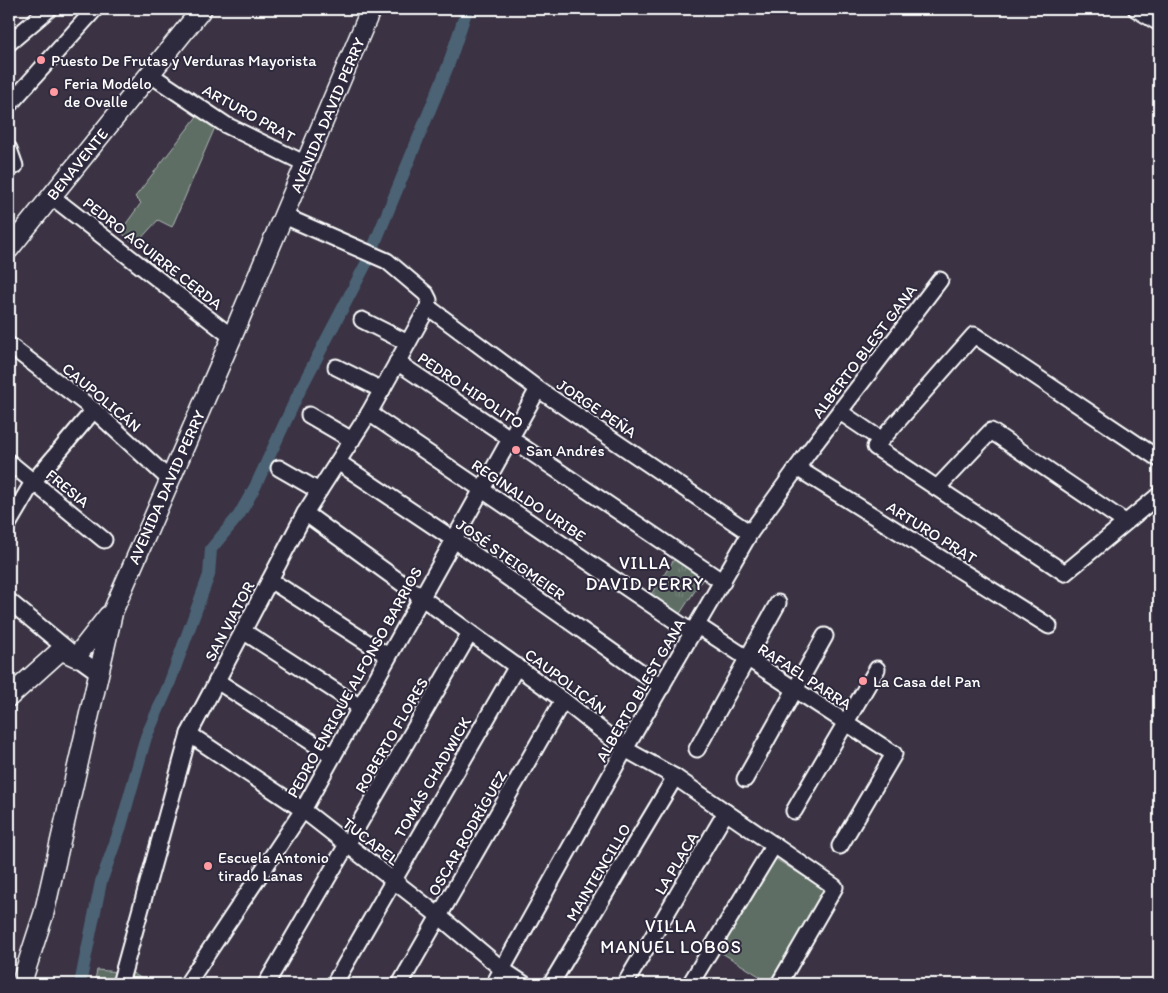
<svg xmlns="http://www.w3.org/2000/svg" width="1168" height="993" viewBox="0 0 1168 993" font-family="Itim,sans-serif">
	<defs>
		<pattern id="grass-tufts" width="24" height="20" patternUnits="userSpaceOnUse" patternTransform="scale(1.25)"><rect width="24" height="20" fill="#5e6e65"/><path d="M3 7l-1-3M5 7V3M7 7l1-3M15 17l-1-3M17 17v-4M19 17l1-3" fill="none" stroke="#76847c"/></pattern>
	</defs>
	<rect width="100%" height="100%" fill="#3b3344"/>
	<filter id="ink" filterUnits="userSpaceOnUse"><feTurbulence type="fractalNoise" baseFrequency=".02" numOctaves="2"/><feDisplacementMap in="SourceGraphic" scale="10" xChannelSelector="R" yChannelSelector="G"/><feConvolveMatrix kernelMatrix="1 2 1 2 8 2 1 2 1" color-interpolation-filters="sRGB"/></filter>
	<g filter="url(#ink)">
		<g fill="url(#grass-tufts)" stroke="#aeb6b2">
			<polygon points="677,555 706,574 679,615 650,596"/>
			<polygon points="131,972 150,984 128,984"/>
		</g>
		<g fill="#5e6e65" stroke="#aeb6b2">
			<polygon points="198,115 216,125 172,227 158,220 136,244 120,232 141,203 135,197"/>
			<polygon points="774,858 826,890 769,982 717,950"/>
			<polygon points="97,970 119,972 116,984 94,984"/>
		</g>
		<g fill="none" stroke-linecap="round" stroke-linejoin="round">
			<g stroke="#4b6474" stroke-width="12">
				<polyline points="375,243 448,66 467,9"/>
				<polyline points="80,984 101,882 121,826 146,737 168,687 209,575 211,549 239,515 255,487 301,388 368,260"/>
			</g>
			<g stroke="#fff" stroke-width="19">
				<g id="minor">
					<polyline points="1136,9 1159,23"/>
					<polyline points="9,43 49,9"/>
					<polyline points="151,75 226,125 306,164"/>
					<polyline points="9,105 95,9"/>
					<polyline points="9,149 15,166"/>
					<polyline points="51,196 232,337"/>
					<polyline points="428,307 538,389 750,533"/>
					<polyline points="362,320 408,343"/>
					<polyline points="9,345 94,410 169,479"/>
					<polyline points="397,362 723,582"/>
					<polyline points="336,367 382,390"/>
					<polyline points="840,412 880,439"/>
					<polyline points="369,413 693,633"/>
					<polyline points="309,415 352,440"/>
					<polyline points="1159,459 974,335 875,447 1065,573 1159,495"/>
					<polyline points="9,462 104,540"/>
					<polyline points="338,462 453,539 662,687"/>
					<polyline points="279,468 319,491"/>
					<polyline points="797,468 1049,626"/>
					<polyline points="937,488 991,431 1125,522"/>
					<polyline points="305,513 563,700 625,749 675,777 835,887 779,984"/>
					<polyline points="9,523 33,482 94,410"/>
					<polyline points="270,580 388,656"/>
					<polyline points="9,601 73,654 98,672"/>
					<polyline points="698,626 894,754 840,846"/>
					<polyline points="243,631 360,707"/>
					<polyline points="217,681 333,756"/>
					<polyline points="189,734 303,810 439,916 503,970 524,984"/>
					<polyline points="697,749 778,603"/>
					<polyline points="745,779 825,636"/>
					<polyline points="794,811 877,669"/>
					<polyline points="120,984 189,734 305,513 369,413 428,307 429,300 426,294 387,261 284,216"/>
					<polyline points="187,984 303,810 538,389"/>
					<polyline points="266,984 470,633"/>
					<polyline points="334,984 517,666"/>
					<polyline points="400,984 563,700"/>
					<polyline points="494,984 625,749 750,533 807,454 940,280"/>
					<polyline points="551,984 675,777"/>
					<polyline points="625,984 726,812"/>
					<polyline points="690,984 774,845"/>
				</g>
			</g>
			<g stroke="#fff" stroke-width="22">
				<g id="major">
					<polyline points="9,249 202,9"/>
					<polyline points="9,697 61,650 76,657 108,616"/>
					<polyline points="21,984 44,913 113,611 232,337 371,9"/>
				</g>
			</g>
			<use href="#minor" stroke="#2f2a3d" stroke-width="15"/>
			<use href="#major" stroke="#2f2a3d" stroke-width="19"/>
		</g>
	</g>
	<g fill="#ff9aa2" stroke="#2f2a3d" stroke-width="2">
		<circle cx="41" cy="60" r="5"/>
		<circle cx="54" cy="92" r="5"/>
		<circle cx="516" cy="450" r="5"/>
		<circle cx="863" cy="681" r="5"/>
		<circle cx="208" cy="866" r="5"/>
	</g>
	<g text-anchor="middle" stroke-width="4" stroke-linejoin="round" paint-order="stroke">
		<g font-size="16" fill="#fff" stroke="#2f2a3d" text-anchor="start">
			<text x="51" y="66">Puesto De Frutas y Verduras Mayorista</text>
			<text x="64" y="89">Feria Modelo<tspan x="64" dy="18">de Ovalle</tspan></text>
			<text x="526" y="456">San Andrés</text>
			<text x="873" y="687">La Casa del Pan</text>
			<text x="218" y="863">Escuela Antonio<tspan x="218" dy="18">tirado Lanas</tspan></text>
		</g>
		<g font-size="16" fill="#fff" stroke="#2f2a3d">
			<text transform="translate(249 113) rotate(29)" y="6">ARTURO PRAT</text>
			<text transform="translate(327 115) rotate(-67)" y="6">AVENIDA DAVID PERRY</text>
			<text transform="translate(77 164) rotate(-51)" y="6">BENAVENTE</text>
			<text transform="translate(153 253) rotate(38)" y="6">PEDRO AGUIRRE CERDA</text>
			<text transform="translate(864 351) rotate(-53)" y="6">ALBERTO BLEST GANA</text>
			<text transform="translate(471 390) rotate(34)" y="6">PEDRO HIPOLITO</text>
			<text transform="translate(102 397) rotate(40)" y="6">CAUPOLICÁN</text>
			<text transform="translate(597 408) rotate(34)" y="6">JORGE PEÑA</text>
			<text transform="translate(166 487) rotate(-66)" y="6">AVENIDA DAVID PERRY</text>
			<text transform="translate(68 488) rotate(39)" y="6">FRESIA</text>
			<text transform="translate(529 500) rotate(34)" y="6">REGINALDO URIBE</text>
			<text transform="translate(932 532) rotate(32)" y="6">ARTURO PRAT</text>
			<text transform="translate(511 559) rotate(35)" y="6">JOSÉ STEIGMEIER</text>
			<text transform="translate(229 621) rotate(-62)" y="6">SAN VIATOR</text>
			<text transform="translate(805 676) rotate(33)" y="6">RAFAEL PARRA</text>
			<text transform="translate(566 681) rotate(37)" y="6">CAUPOLICÁN</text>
			<text transform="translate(354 682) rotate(-61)" y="6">PEDRO ENRIQUE ALFONSO BARRIOS</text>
			<text transform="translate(640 690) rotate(-60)" y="6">ALBERTO BLEST GANA</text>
			<text transform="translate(391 735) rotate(-60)" y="6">ROBERTO FLORES</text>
			<text transform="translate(432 777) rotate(-60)" y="6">TOMÁS CHADWICK</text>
			<text transform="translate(467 833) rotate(-60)" y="6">OSCAR RODRÍGUEZ</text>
			<text transform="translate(371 841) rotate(38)" y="6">TUCAPEL</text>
			<text transform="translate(676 863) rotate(-59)" y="6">LA PLACA</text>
			<text transform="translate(598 872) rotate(-59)" y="6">MAINTENCILLO</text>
		</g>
		<g font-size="18" letter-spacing="1" fill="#fff" stroke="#2f2a3d">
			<text x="645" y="569">VILLA<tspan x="645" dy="21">DAVID PERRY</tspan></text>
			<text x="671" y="932">VILLA<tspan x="671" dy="21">MANUEL LOBOS</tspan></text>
		</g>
	</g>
	<rect width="1168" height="993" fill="none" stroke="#2f2a3d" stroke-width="30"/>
	<rect x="15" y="15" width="1138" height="963" fill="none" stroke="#fff" stroke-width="2" filter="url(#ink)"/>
</svg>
